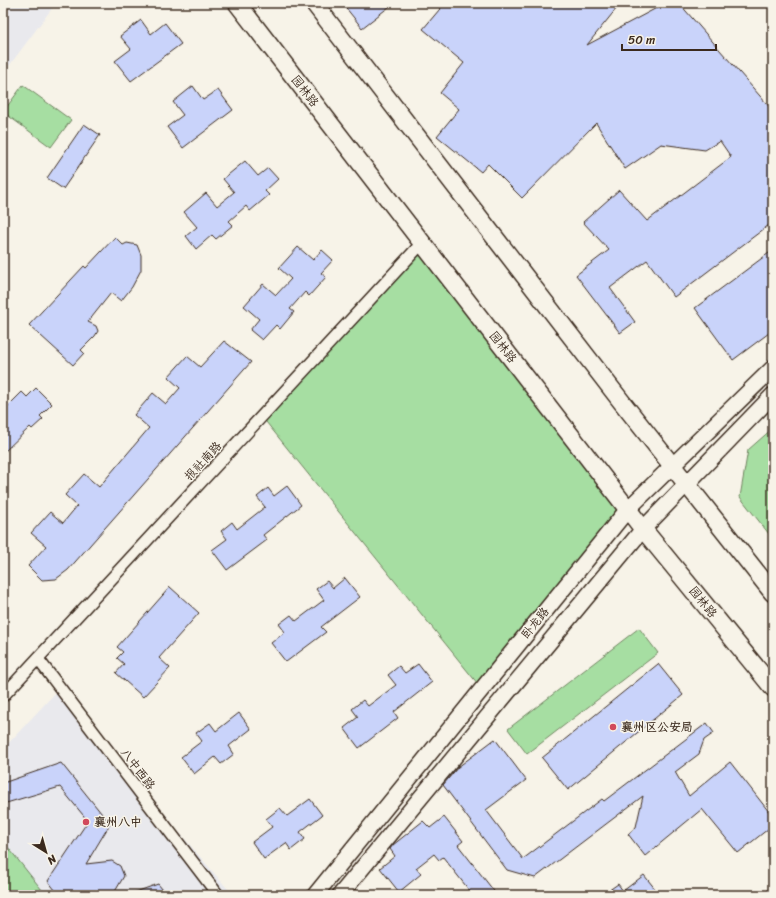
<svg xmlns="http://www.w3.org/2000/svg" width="776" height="898" viewBox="0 0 776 898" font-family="Sriracha,'LXGW WenKai TC',sans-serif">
	<rect width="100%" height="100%" fill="#f7f3e8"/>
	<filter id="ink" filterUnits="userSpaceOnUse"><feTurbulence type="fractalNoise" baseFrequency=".025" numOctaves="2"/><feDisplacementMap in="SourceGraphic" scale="8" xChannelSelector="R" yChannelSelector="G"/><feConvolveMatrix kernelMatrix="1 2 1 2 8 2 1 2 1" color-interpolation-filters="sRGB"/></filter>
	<g filter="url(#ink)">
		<g fill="#e9e9ed">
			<polygon points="3,3 56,3 3,74"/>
			<polygon points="57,691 233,895 3,895 3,749"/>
		</g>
		<g fill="#a6dea2" stroke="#708460">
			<polygon points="23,85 71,120 51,147 3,112"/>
			<polygon points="422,243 628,509 482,689 262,417"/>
			<polygon points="773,428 773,539 740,497 748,450"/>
			<polygon points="639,628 658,653 527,754 508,729"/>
			<polygon points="3,841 46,895 3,895"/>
		</g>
		<g fill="#c9d3fa" stroke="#3b2a1e">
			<polygon points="342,3 394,3 362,28"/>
			<polygon points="445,3 621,3 587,45 666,3 679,3 773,111 773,222 674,297 647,260 610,288 635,322 620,333 576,275 609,250 583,222 619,190 647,221 731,157 720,141 705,150 661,144 625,169 596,123 522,198 488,164 481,172 437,136 459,109 440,93 464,63 423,29"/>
			<polygon points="141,20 151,34 165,23 181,44 131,81 115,61 131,49 120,36"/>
			<polygon points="193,86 203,100 218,90 233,110 183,148 167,127 183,115 173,102"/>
			<polygon points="84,124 100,135 63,189 47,178"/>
			<polygon points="245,161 258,176 268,168 278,179 265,191 269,195 250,211 246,206 229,221 233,225 216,239 212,235 196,249 186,236 197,227 184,212 206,193 217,206 234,192 223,179"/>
			<polygon points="115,237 123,245 127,243 137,245 141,255 141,270 132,287 121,301 111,293 88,322 96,326 98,331 95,336 81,350 84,353 73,365 29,325 84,266 86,268"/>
			<polygon points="298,247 313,260 322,250 333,260 321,273 326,277 309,296 305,292 290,309 294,312 280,329 276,325 262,340 250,330 259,319 244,306 263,284 276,295 291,279 279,268"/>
			<polygon points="773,250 773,330 733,360 695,308"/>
			<polygon points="224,341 251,362 68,570 56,579 42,580 28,566 46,546 31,533 50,512 63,523 77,506 65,495 84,474 99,487 149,428 134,415 153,393 166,404 180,388 168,377 187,356 200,367"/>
			<polygon points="36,388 52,404 40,416 43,419 32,429 30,427 3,453 3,411 22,392 27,397"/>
			<polygon points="287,486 301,505 263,535 267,540 227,570 212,550 227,539 221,531 232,522 237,529 265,507 257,497 268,488 274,496"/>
			<polygon points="345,578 360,597 321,627 326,632 286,662 271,643 285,632 279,624 291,615 296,621 324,600 316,589 327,581 333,588"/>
			<polygon points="170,587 199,613 159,658 170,668 143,697 116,673 124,664 117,658 123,652 117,647"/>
			<polygon points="418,664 432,682 394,712 398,718 359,748 344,728 358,717 352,709 363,700 368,706 396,685 388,675 399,666 405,673"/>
			<polygon points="658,664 683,695 568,790 542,758"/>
			<polygon points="239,713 251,729 229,746 234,754 221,764 215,757 194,774 181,757 202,741 196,733 210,723 216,731"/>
			<polygon points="707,723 714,733 704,740 699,754 675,772 689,796 730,762 773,817 773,825 738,853 702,809 645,856 628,834 636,827 643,796 535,878 507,870 443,785 458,767 495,739 526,780 486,810 523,859 602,799 604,801"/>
			<polygon points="61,763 110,824 86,864 112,861 120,866 124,876 113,895 59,895 48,881 88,821 60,787 3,804 3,783"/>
			<polygon points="310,799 322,815 300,832 305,839 291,850 286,843 264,859 252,842 272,827 266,819 280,808 287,816"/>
			<polygon points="444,817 463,841 458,845 497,895 473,895 443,857 439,860 434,854 416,868 421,874 399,892 380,868 395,856 390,849 393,845 423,821 430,828"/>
			<polygon points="644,875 660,895 602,895 618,884 623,891"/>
			<polygon points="158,884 167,895 133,895 133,893"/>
		</g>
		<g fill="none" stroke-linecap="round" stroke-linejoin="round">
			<g stroke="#3b2a1e" stroke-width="14">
				<g id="street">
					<polyline points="38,659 218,895"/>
					<polyline points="3,696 422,243"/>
				</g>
			</g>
			<g stroke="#3b2a1e" stroke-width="18">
				<g id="secondary">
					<polyline points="315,895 628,509 773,368"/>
					<polyline points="340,895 643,529 773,395"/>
				</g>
			</g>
			<g stroke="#3b2a1e" stroke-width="20">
				<g id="primary">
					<polyline points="237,3 643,529 773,688"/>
					<polyline points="314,3 621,401 773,593"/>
				</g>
			</g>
			<use href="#street" stroke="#f7f3e8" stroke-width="11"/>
			<use href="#secondary" stroke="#f7f3e8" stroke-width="15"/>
			<use href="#primary" stroke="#f7f3e8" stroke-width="17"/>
		</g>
	</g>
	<g fill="#d1495b" stroke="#f7f3e8" stroke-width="1.5">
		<circle cx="613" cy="727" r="4"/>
		<circle cx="86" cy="822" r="4"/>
	</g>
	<g text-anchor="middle" stroke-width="3" stroke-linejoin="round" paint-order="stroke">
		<g font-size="12" fill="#3b2a1e" stroke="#f7f3e8">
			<text transform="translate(305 91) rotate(52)" y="4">园林路</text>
			<text transform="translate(503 347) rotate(52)" y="4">园林路</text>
			<text transform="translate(203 461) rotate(-47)" y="4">报社南路</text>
			<text transform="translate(703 602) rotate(51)" y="4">园林路</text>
			<text transform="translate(535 623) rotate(-51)" y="4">卧龙路</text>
			<text transform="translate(138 769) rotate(53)" y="4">八中西路</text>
		</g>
		<g font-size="12" font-weight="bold" fill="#3b2a1e" stroke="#f7f3e8" text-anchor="start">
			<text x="621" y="731">襄州区公安局</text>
			<text x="94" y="826">襄州八中</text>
		</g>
	</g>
	<rect width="776" height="898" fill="none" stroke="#f7f3e8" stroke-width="16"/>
	<rect x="8" y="8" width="760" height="882" fill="none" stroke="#3b2a1e" stroke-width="1.5" filter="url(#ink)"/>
	<g transform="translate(46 852) rotate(143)" stroke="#f7f3e8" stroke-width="3" paint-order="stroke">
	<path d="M0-3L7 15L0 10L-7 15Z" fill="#3b2a1e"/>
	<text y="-6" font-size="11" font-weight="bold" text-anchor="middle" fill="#3b2a1e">N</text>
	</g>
	<path d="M622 44v6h94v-6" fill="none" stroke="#3b2a1e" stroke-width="2"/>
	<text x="628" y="44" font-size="12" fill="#3b2a1e" stroke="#f7f3e8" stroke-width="3" paint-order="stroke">50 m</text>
</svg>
